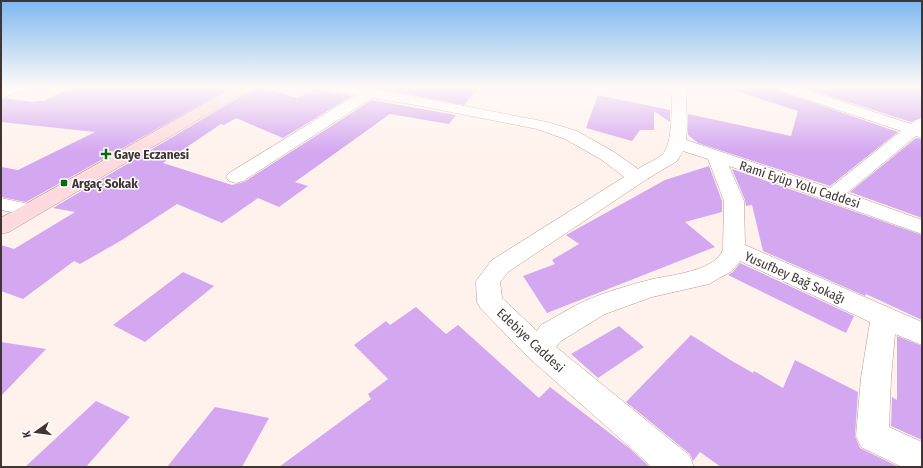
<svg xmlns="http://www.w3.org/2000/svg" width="923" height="468" viewBox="0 0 923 468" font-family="'Fira Sans Condensed',sans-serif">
	<rect width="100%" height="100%" fill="#fff2ed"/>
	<g fill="#d4a7f1">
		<polygon points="71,87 232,87 26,202 1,197 1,167 18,170 95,132 1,122 1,99 5,98 32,102 36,101 44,101"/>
		<polygon points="252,87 264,87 297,98 313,89 352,96 283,138 236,118 224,125 221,124 163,163 232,185 244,182 372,100 456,115 449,124 390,114 295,182 308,186 279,207 258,198 222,223 177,204 122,240 80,264 74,261 23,299 1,291 1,245 14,249 75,212 53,208 250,91"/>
		<polygon points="378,87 479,87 464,105 376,88"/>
		<polygon points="737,87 776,87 779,91 898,132 830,186 698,143 688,135 688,114 791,136 798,111 736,91"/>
		<polygon points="801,87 922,87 922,117 911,122"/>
		<polygon points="598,95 670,110 670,122 654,111 654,130 640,130 632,141 586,128"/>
		<polygon points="916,138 922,139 922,218 850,192"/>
		<polygon points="709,166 722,201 722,212 685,222 715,247 547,313 523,276 555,264 552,260 579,244 566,235 665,180"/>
		<polygon points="732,169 922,235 922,320 866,294 865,296 763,251 752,205 746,206 745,200"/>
		<polygon points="740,263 854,316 846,333 728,275 733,272"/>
		<polygon points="183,272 214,286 145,342 113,325"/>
		<polygon points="416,307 446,334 458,325 539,398 550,387 629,448 650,467 279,467 371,399 368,394 388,379 354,345 386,321 390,325"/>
		<polygon points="619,326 644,347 598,378 571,354"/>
		<polygon points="691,335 732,361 753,373 754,371 783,388 795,360 858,392 855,436 860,448 899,467 721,467 700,452 693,461 690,454 626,402"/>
		<polygon points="897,336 922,346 922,440 891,426 892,397 897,400"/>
		<polygon points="1,342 46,349 1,396"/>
		<polygon points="96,401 130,417 86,467 25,467"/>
		<polygon points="215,407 269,418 242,467 167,467"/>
	</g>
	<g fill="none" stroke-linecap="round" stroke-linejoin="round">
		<g stroke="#b89c90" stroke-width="1">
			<g id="minor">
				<polygon points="8,87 28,87 26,90 1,98 1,89"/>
				<path d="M 326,87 L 371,88 L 547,122 L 577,131 L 614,152 L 638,169 C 645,164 656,160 662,155 C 674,144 671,102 672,87 L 686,87 L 687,129 L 686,140 L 830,188 L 901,131 L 779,90 L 777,87 L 797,87 L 911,124 L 916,120 L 922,118 L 922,138 L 916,136 L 847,193 L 922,220 L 922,234 L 729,166 L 744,201 L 745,245 L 922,322 L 922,345 L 895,334 L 891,378 L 889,427 L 922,442 L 922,467 L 902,467 L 861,447 L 856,436 L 861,378 L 870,322 L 740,261 L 732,271 L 709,284 L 652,297 L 605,314 L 561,341 L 556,347 L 689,455 L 694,467 L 652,467 L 528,357 L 481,309 L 477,302 L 476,281 L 492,260 L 624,177 L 602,160 L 565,139 L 537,129 L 410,104 L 372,98 L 243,181 L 236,183 L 229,181 L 226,177 L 229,173 L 356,95 L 328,90 ZM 683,151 L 708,159 L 724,201 L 723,249 C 716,272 668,275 649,280 C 629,285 606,292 587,300 C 571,307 556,317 541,325 L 537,331 L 502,298 L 500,282 L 508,272 L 644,181 L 677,161 Z"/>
				<polygon points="1,198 38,206 41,210 38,214 31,216 1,210"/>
			</g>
		</g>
		<g stroke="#b89c90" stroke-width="1">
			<polygon id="secondary" points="234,87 251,87 249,90 9,232 1,234 1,218"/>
		</g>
		<use href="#minor" fill="#fff" fill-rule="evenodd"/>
		<use href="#secondary" fill="#fddade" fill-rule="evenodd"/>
	</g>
	<linearGradient id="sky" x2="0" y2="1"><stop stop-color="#7db8f0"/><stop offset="0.57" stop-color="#fff9f7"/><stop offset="1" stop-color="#fff9f7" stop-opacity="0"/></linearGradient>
	<rect width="923" height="152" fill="url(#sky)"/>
	<g fill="#0c6811" stroke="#fff" stroke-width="1.5">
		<path d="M104 148h4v4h4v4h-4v4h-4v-4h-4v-4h4z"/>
		<rect x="60" y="179" width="8" height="8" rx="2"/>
	</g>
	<g text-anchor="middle" stroke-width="3" stroke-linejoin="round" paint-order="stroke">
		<g font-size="13" font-weight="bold" fill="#413531" stroke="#fff" text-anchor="start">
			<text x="114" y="159">Gaye Eczanesi</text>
			<text x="72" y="188">Argaç Sokak</text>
		</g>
		<g font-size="13" fill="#413531" stroke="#fff">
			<text transform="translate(800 184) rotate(18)" y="5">Rami Eyüp Yolu Caddesi</text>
			<text transform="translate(795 277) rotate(24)" y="5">Yusufbey Bağ Sokağı</text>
			<text transform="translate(531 340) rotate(43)" y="5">Edebiye Caddesi</text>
		</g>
	</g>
	<rect width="923" height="468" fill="none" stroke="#413531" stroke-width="4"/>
	<g transform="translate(36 432) rotate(256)" stroke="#ffffff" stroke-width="3" paint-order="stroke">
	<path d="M0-3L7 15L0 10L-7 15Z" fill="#413531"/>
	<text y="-6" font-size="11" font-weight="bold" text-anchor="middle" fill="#413531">K</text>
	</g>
</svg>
